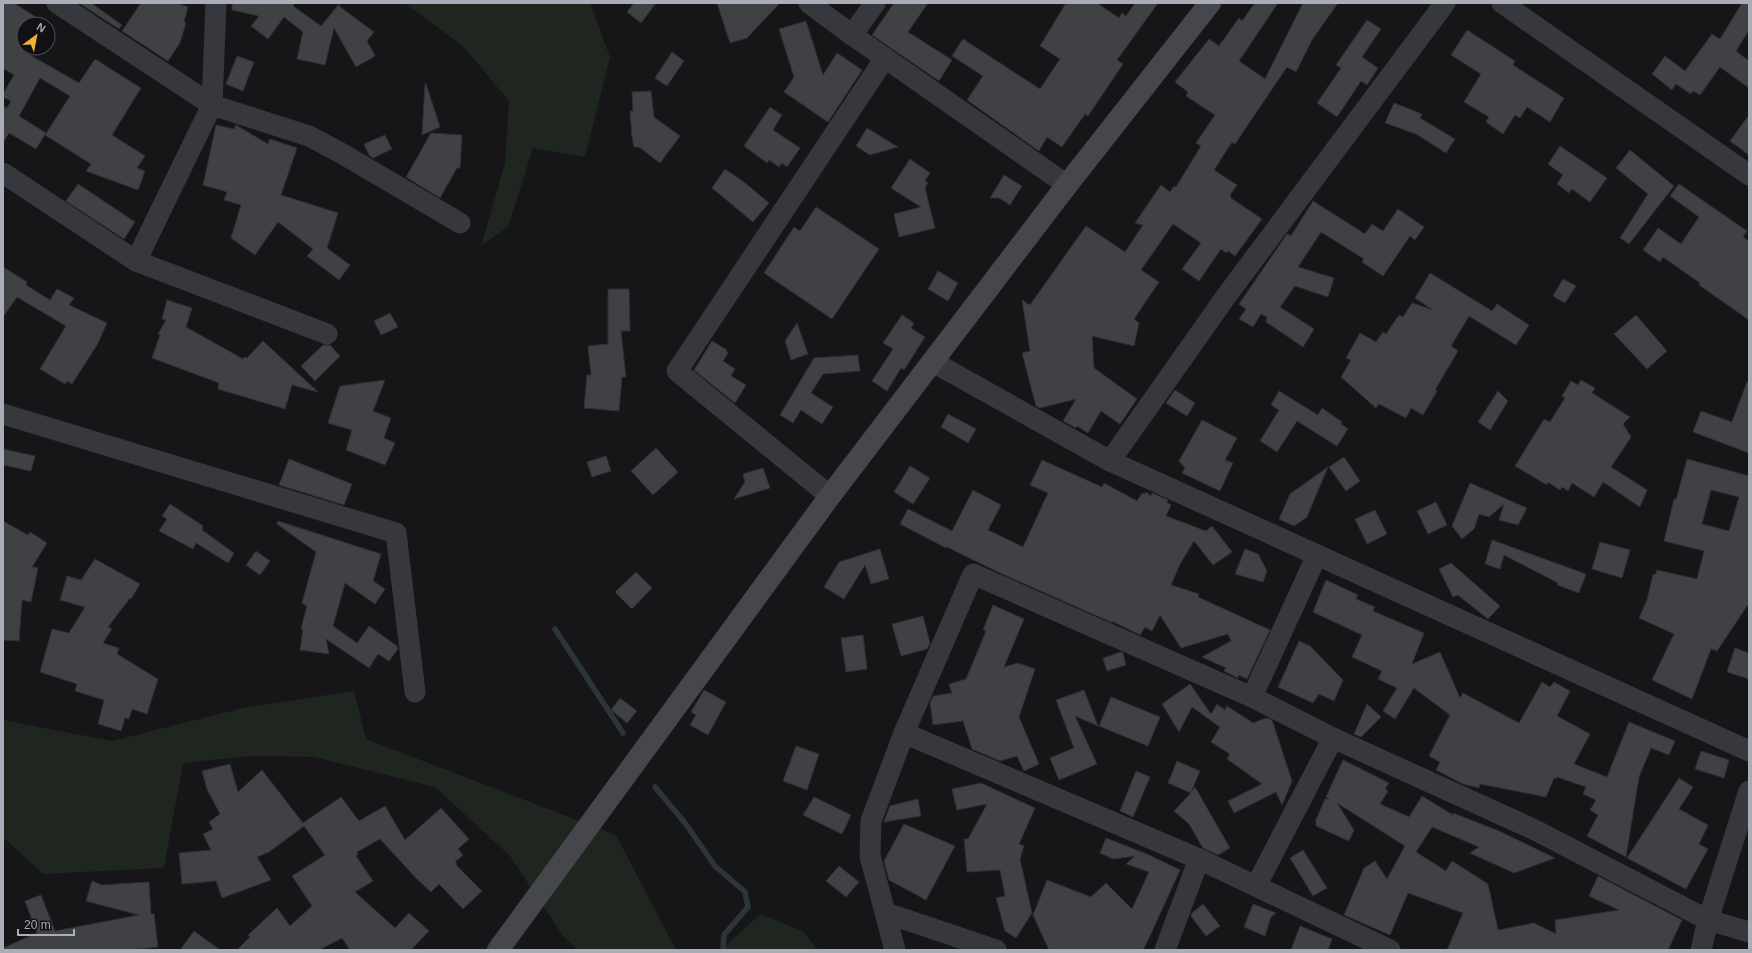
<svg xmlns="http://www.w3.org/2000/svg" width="1752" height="953" viewBox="0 0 1752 953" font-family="Arial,sans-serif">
	<rect width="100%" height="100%" fill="#161618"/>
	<g fill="#1e261f">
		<polygon points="404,3 590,3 610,57 585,157 533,148 508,227 481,246 505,163 509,101 463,46"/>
		<polygon points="354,691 366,739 616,835 676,950 578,950 563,936 510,856 435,787 314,757 250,756 183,763 164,868 43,874 3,837 3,720 112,741 243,708"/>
		<polygon points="761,914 804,932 818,950 720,950"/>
	</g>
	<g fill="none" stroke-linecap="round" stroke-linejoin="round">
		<g stroke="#2c353c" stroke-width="5.5">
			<polyline points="555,629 623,733"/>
			<polyline points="655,787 685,823 715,866 745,892 748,907 724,935 723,950"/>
		</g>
	</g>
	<g fill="#404145" stroke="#303034" fill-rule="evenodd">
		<polygon points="3,3 14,3 42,21 40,24 24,24 25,48 23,51 79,83 95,59 141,88 112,135 145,156 137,168 145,171 138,190 86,171 91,164 45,135 70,96 40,78 19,116 46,133 36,149 9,133 3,143 3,106 7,108 11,101 3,97 3,94 14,75 3,68"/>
		<polygon points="79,3 91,3 122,25 119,29"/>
		<polygon points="141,3 177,3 188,7 184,22 186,23 180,43 168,61 122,31"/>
		<polygon points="232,3 295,3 293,6 321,26 340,3 339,6 374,32 367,41 375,56 356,67 334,28 325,65 297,59 303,32 284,17 268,39 251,26 259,16 232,10"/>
		<polygon points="634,3 656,3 641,23 627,12"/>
		<polygon points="717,3 780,3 747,38 730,43"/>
		<polygon points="894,3 928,3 908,32 952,60 939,81 872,35"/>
		<polygon points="1066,3 1097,3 1119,18 1122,13 1126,16 1135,3 1158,3 1117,60 1123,64 1088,116 1085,114 1062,147 1047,137 1039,151 967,100 983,76 952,56 963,39 1040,89 1060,59 1040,46"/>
		<polygon points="1255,3 1278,3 1239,61 1265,79 1303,3 1338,3 1312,40 1296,72 1287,67 1235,144 1232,142 1214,170 1237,185 1230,195 1231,198 1262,219 1235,256 1228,251 1226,253 1221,249 1199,281 1182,269 1201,243 1173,224 1141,270 1159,282 1134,319 1139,323 1134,346 1092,336 1094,368 1137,399 1120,424 1101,411 1088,433 1077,426 1076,428 1063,421 1076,399 1040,408 1036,406 1022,353 1030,351 1022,300 1030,305 1086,226 1125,252 1143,225 1135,223 1161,185 1170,192 1174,186 1176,187 1201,146 1196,143 1215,115 1186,96 1188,92 1175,82 1209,39 1219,46 1239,18 1242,21"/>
		<polygon points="1742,3 1749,3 1749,30 1736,51 1749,61 1749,88 1720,67 1700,95 1693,91 1691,94 1676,84 1672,90 1652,74 1665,56 1685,71 1712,34 1720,39"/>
		<polygon points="1367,20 1381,29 1362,57 1378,68 1367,85 1361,81 1337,117 1317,103 1341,68 1336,65"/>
		<polygon points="806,21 823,75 837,53 862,70 828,122 784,92 794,77 779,29"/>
		<polygon points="1467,30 1515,61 1513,65 1564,98 1550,122 1527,107 1520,118 1515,115 1503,134 1486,122 1489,117 1464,102 1481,74 1451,55"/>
		<polygon points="672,52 684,61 667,86 655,78"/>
		<polygon points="237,56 254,62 243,91 226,84"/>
		<polygon points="425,84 426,84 440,127 422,135"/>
		<polygon points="651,91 654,117 680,136 660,163 639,147 634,147 632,137 630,111 633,111 632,92"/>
		<polygon points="1394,103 1422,114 1420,118 1455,139 1446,153 1416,134 1385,123"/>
		<polygon points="770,107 782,115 773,130 800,148 787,167 782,163 779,167 769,160 767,163 744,146"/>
		<polygon points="1749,115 1749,155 1730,141"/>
		<polygon points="216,125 234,129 236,125 268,144 270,139 297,148 281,195 338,213 327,248 350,265 339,280 307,256 313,249 278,222 255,255 231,238 241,205 224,200 227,192 203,185"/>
		<polygon points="867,128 898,147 870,155 856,146"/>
		<polygon points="431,133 462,135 460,168 457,168 440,198 406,177"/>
		<polygon points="385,135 392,149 373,158 369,155 364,144"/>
		<polygon points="1560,146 1607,178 1590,202 1572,189 1569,193 1557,184 1563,175 1548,164"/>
		<polygon points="1630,150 1674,186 1629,244 1620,238 1648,194 1616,168"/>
		<polygon points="910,159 930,173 925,181 928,183 925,188 935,228 899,237 894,214 921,207 891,188"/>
		<polygon points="725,169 744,182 769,203 753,222 712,188"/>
		<polygon points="1004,175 1022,186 1010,205 999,198 990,198"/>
		<polygon points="78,184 135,222 124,239 66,201"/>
		<polygon points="1679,184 1747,231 1743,237 1749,241 1749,320 1699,285 1700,283 1663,257 1660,262 1643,250 1658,228 1681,244 1699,217 1670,196"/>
		<polygon points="1313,201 1365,234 1372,224 1383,231 1398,209 1424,227 1415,240 1410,236 1383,276 1362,262 1364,259 1321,232 1298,267 1334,278 1328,297 1295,286 1280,307 1314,329 1303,347 1266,322 1267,317 1261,314 1253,327 1239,319 1246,309 1239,304 1287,234 1291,236"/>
		<polygon points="816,207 879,249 832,319 764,273 794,227 800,231"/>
		<polygon points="3,267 27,282 26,285 50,300 57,289 74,298 69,305 107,323 97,345 72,384 67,381 65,384 40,369 66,326 17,297 3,317"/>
		<polygon points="938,271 958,283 948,301 928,289"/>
		<polygon points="1430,273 1492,311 1497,304 1529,325 1516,345 1469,316 1451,346 1458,351 1435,390 1437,391 1423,415 1411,408 1406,418 1379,404 1376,408 1341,377 1351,360 1346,358 1360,333 1376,342 1383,332 1386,334 1399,315 1403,317 1412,303 1433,310 1415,298"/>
		<polygon points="1563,279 1576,286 1565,303 1553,296"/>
		<polygon points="608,289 629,289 630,331 621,331 626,377 622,377 619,411 584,408 587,375 591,375 588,346 608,344"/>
		<polygon points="167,300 192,308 186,327 243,359 244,357 247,358 263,341 318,392 292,385 285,409 218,389 219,383 152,358 160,335 158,334 166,320 162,319"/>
		<polygon points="390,313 398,327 381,335 374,321"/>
		<polygon points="902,315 914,323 911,328 925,337 904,370 901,368 887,391 872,381 893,349 883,343"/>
		<polygon points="1636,315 1667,351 1647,369 1614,334"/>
		<polygon points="797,323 808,354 791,360 785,341"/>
		<polygon points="712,341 727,350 726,351 728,353 723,361 735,369 731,376 746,385 735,403 694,370"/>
		<polygon points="323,345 330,345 340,356 315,381 301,366"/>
		<polygon points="858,355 860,371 823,374 811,393 833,407 822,424 801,410 793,423 780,415 814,358"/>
		<polygon points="385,380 373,411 391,418 384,438 395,443 385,465 346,450 352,430 328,423 340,386"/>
		<polygon points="1581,380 1595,388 1592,393 1630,417 1623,424 1631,437 1611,467 1647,490 1640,507 1603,482 1594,497 1572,483 1568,491 1562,487 1560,490 1548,482 1547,485 1515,466 1544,419 1550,422 1565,398 1562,396 1571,381 1578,385"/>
		<polygon points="1747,382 1749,382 1749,453 1693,432 1701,411 1732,422"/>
		<polygon points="1175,390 1195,403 1187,416 1166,403"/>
		<polygon points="1279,391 1318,415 1322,408 1342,422 1341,424 1348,429 1337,446 1297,421 1277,452 1260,441 1279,410 1271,405"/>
		<polygon points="1498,391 1508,401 1490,430 1478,422"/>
		<polygon points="948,414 976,429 968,443 941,427"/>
		<polygon points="1202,420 1237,438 1225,460 1233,463 1220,491 1182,473 1185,468 1179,461"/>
		<polygon points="656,448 678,472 653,495 631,471"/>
		<polygon points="3,449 35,456 31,471 3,465"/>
		<polygon points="606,456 611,471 592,477 587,462"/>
		<polygon points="1344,457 1360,481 1346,491 1329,467"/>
		<polygon points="289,459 352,484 344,505 279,485"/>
		<path d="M 1687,459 L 1749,476 L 1749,603 L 1717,651 L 1711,649 L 1692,699 L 1652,680 L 1674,634 L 1639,618 L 1647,600 L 1653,574 L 1655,575 L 1657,570 L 1697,579 L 1704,551 L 1664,541 L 1674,499 L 1676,500 ZM 1711,490 L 1739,497 L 1729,531 L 1702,524 Z"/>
		<polygon points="1042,460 1102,487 1104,483 1137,501 1142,493 1145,494 1146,492 1151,496 1152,493 1168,500 1167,503 1171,505 1166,516 1206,531 1212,526 1232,552 1213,565 1194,541 1180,564 1171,585 1199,594 1198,597 1270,630 1247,679 1239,675 1238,678 1224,671 1226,668 1202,657 1231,641 1228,634 1181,648 1160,615 1152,631 1145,627 1140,635 1112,621 1113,623 1000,573 947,547 946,548 900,524 908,509 952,531 973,490 1001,505 988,530 1023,547 1048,493 1030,485"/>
		<polygon points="910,466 930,478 913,504 894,492"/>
		<polygon points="1328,467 1307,517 1294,526 1279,519 1290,494"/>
		<polygon points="763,468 770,488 734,499 745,482 743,474"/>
		<polygon points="1470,483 1527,508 1518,525 1499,520 1504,504 1489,517 1479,514 1474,529 1462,539 1452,526"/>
		<polygon points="1436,502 1447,525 1428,534 1417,511"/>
		<polygon points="170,504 203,526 202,530 234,553 228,563 196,543 193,549 159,531 167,519 162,516"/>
		<polygon points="1375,510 1387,534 1367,544 1355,519"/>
		<polygon points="3,521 28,535 30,532 47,543 32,567 38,568 31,602 22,600 19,641 3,640"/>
		<polygon points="278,521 381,554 373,581 385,589 375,604 345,583 333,626 357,643 369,626 397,646 398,649 389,661 378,654 369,668 326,639 329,654 300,650 303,630 301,629 307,606 302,603 316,552 277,524"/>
		<polygon points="1492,540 1586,574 1579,593 1557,585 1558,583 1504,555 1500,569 1485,564"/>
		<polygon points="1600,542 1630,550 1622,578 1592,569"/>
		<polygon points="880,549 889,579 871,584 865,565 844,599 824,587 839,562"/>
		<polygon points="1245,549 1258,554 1267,571 1263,582 1235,574"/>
		<polygon points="256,551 270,561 260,575 246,565"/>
		<polygon points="95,559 140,584 131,599 130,598 108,627 112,629 103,643 119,648 117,654 158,679 147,714 132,709 129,719 125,718 121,731 98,724 104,700 75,691 77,684 40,672 52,629 69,633 85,607 60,600 67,576 81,580"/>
		<polygon points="1451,563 1500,606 1488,619 1458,595 1453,597 1439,569"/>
		<polygon points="636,572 652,588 632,609 615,592"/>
		<polygon points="1326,580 1358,595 1356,599 1375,607 1373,611 1424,633 1412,664 1440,652 1460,698 1463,693 1519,723 1542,682 1550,687 1554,682 1570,691 1557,716 1590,734 1574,764 1607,777 1629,722 1675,741 1669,755 1651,748 1639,777 1626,857 1587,836 1598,815 1590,810 1596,800 1583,794 1586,787 1557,777 1556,779 1554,778 1546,797 1480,784 1479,788 1463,784 1436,770 1440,762 1429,756 1450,715 1414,688 1395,719 1383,711 1397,688 1378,679 1382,671 1352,657 1362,635 1313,612"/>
		<polygon points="993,605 1024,619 1004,667 1018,663 1035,669 1019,717 1039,764 1024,771 1017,756 1000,761 972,749 963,721 933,725 930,703 933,696 952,693 949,684 966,679 986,631 983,630"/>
		<polygon points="923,616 930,643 927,649 901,656 892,624"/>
		<polygon points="863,635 867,669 846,672 841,638"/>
		<polygon points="1299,641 1310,646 1343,680 1334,701 1319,694 1313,703 1278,687"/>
		<polygon points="1735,648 1749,653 1749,679 1727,672"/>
		<polygon points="1121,652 1123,653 1126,665 1107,671 1103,658"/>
		<polygon points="1190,684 1211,714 1217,704 1225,710 1227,706 1253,723 1266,718 1272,720 1292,781 1282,805 1276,792 1234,813 1228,801 1262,784 1227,759 1230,754 1211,742 1220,727 1192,707 1179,732 1162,704"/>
		<polygon points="704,690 726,702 708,735 690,725 696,715 691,712"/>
		<polygon points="1084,690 1098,726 1075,716 1097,764 1059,780 1050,758 1074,748 1056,700"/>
		<polygon points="1111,697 1160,717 1148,746 1099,726"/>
		<polygon points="620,698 637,711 627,723 611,710"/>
		<polygon points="1367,704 1381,717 1361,737 1354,734"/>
		<polygon points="796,746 819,754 807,790 783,781"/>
		<polygon points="1701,751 1729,760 1724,778 1695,769"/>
		<polygon points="1343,760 1389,783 1385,789 1388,791 1380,804 1409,817 1422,796 1453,815 1453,813 1499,831 1555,858 1514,873 1470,853 1479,847 1432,827 1416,852 1446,871 1452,861 1488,884 1498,930 1534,923 1556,934 1555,920 1619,910 1589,896 1598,876 1682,920 1668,950 1447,950 1463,913 1408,893 1390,935 1344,915 1364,868 1375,861 1387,879 1405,846 1337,803 1354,830 1349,841 1316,826 1316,820 1325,799 1329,799 1326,797"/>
		<polygon points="1177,761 1200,771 1191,792 1195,787 1230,848 1218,855 1203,848 1189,824 1174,811 1191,793 1168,783"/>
		<polygon points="230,764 238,792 262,770 303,823 341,797 359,821 385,806 405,840 441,808 469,839 458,849 463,855 455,862 457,864 456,865 482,891 463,909 439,884 431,892 416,878 380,839 357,852 358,854 356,856 373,881 355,892 395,928 409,913 429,931 411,950 350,950 342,938 319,950 237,950 250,937 248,935 277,908 290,926 312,906 292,876 325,855 304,826 269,852 257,857 271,880 222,898 216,881 182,884 179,853 211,850 203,834 213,829 209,822 220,814 207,789 202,771"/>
		<polygon points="1136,771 1150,777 1133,817 1120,811"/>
		<polygon points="1679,778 1693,787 1679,809 1708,825 1699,844 1708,849 1686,889 1627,858"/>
		<polygon points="981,783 1035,808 1019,844 1024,846 1020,859 1032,913 1016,938 1005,931 996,898 1005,896 1000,870 967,872 964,839 968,839 987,804 957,810 952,789"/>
		<polygon points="814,797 851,815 842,834 803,815"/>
		<polygon points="918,799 921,816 884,822 890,806"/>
		<polygon points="904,824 955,846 926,900 889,880 884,861"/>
		<polygon points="1106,838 1147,854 1180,870 1150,936 1143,950 1049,950 1033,915 1047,880 1091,897 1106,883 1132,909 1149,872 1126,864 1135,856 1113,859 1100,853"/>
		<polygon points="1303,850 1327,888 1313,896 1290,858"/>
		<polygon points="839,866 859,882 846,897 826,881"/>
		<polygon points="92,881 102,885 149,882 151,914 154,914 158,947 128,950 3,950 3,948 37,933 25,901 41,895 55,931 139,915 86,901"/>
		<polygon points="1203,904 1220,926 1206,936 1191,916 1192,913"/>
		<polygon points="1253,904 1276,913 1271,917 1265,936 1244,927"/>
		<polygon points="1300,926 1332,939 1328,950 1291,950"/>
		<polygon points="194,931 220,950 180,950"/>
	</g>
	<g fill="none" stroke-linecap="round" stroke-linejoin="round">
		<g stroke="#37383d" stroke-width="21">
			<polyline points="57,3 212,105 309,136 341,153 460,223"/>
			<polyline points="809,3 852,35 1067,185"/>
			<polyline points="1502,3 1749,175"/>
			<polyline points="852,35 875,3"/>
			<polyline points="3,173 136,261 327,334"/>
			<polyline points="136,261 212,105 216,3"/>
			<polyline points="933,362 1110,461 1749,751"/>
			<polyline points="3,414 396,533 415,692"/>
			<polyline points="1110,461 1227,295 1445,3"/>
			<polyline points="830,496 677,371 885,58"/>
			<polyline points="1252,697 1317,555"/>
			<polyline points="904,733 1199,859 1390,950"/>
			<polyline points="1256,886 1333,738"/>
			<polyline points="886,913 996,950"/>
			<polyline points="895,950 870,856 871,821 904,733 973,574 1252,697 1333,738 1535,830 1708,920 1749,932"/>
			<polyline points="1165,950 1199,859"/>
			<polyline points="1701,950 1708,920 1749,791"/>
		</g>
		<polyline stroke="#45474d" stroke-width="22" points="498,950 830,496 1067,185 1210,3"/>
	</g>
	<rect width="1752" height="953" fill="none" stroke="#a8adb8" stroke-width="8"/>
	<g transform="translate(36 36) rotate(32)"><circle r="19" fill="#111113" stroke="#4d4f55"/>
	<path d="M0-3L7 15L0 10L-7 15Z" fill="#f2b134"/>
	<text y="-6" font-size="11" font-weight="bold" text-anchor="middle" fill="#a8adb8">N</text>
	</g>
	<path d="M18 929v6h56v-6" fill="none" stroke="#a8adb8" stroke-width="2"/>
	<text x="24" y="929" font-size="12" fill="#a8adb8" stroke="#111113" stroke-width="3" paint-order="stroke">20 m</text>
</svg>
